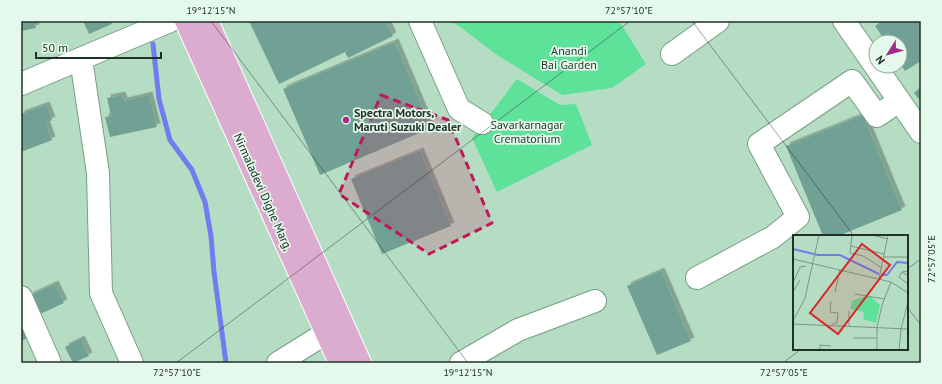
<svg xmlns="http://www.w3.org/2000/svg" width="942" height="384" viewBox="0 0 942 384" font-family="'PT Sans',sans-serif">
	<defs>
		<filter id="shadow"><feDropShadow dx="3.5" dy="-3.5" stdDeviation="0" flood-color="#0004"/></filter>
	</defs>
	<rect width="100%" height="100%" fill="#b5ddc3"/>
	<g fill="#5ee199">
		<polygon points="449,21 619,21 646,64 612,88 562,95 497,55 459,26"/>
		<polygon points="517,79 560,105 576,104 592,145 497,192 472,138"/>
	</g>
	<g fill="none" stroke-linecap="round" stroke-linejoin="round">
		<polyline stroke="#727cee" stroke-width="5" points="153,44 159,99 170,140 192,170 205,202 211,236 214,272 226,363"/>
	</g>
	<g fill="#70a194" filter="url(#shadow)">
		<polygon points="21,21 34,21 36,28 21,31"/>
		<polygon points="83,21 110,21 112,24 89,34"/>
		<polygon points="249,21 386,21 393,36 348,58 345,52 279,84"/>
		<polygon points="882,21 921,21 921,61 905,71 900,63 900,42 886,42 875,26"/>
		<polygon points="395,42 431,128 320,175 283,89"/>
		<polygon points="921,87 921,102 914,93"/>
		<polygon points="122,95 124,101 149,95 157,127 110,137 105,117 111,116 107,98"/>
		<polygon points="46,105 52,120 46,123 52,140 21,152 21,114"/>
		<polygon points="863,115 902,210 838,236 823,236 786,146"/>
		<polygon points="420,151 451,226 382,254 351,179"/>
		<polygon points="661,271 691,341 657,355 627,286"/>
		<polygon points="55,284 64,303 38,315 29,296"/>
		<polygon points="21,318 30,337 21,341"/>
		<polygon points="81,339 89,356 73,363 65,347"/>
	</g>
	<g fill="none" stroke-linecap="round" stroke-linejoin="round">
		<g stroke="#789e85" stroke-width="24">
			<g id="minor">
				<polyline points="420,21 459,109 482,123"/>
				<polyline points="844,21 921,132"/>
				<polyline points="672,54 718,21"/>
				<polyline points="81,59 98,173 101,293 132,363"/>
				<polyline points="21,84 170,21"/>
				<polyline points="697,278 773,237 798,217 759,144 852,81 877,116 899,101"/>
				<polyline points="21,297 50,363"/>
				<polyline points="278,363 326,333"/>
				<polyline points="461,363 518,330 595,301"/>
			</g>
		</g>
		<g stroke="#fff" stroke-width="24">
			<g id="major">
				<polyline points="186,21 340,363"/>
				<polyline points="207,21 360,363"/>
			</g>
		</g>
		<use href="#minor" stroke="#fff" stroke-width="22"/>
		<use href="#major" stroke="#dcacd0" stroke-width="22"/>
	</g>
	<path fill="#c2185b" fill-opacity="0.2" stroke="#c2185b" stroke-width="3" stroke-dasharray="8 5" stroke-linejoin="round" d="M 381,95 L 448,120 L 492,223 L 429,254 L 339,194 Z"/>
	<path fill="none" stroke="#213127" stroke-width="1" stroke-opacity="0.45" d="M 211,21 L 468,363M 692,21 L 854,236M 21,23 L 23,21M 907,269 L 921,259M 907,307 L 921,325M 176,363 L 630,21M 783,363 L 801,349"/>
	<circle fill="#9e2d89" stroke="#e4f8eb" stroke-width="1.5" cx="346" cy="120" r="4"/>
	<g text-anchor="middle" stroke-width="3.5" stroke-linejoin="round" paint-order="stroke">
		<g font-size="12" fill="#1e3627" stroke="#e4f8eb">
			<text x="569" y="55">Anandi<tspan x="569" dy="14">Bai Garden</tspan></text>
			<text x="527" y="129">Savarkarnagar<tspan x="527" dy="14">Crematorium</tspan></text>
		</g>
		<g font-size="12" font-weight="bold" fill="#213127" stroke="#e4f8eb" text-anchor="start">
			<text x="354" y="117">Spectra Motors,<tspan x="354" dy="14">Maruti Suzuki Dealer</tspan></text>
		</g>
		<g font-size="12" fill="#213127" stroke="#e4f8eb">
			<text transform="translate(263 192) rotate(66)" y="4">Nirmaladevi Dighe Marg,</text>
		</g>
	</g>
	<g transform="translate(793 235)">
		<rect width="115" height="115" fill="#b5ddc3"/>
		<path d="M 73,61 L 78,62 L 87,70 L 83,88 L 70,84 L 71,77 L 57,74 L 59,66 Z" fill="#5ee199"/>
		<path fill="none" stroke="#727cee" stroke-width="2" d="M 0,14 L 25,20 L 47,20 L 86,39M 88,40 L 94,40 L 104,27 L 115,28"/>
		<path fill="none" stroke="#7a9885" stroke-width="1" d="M 59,0 L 57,18 L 70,21 L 89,33M 79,0 L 95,4M 58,11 L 91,19M 91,22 L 115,22M 0,24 L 98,47 L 115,58M 115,36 L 109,37 L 115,41M 109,37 L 106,42 L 115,49M 86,44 L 95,0M 0,48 L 7,32 L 13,31M 0,57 L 7,45M 42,57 L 47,34M 62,59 L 91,64M 38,66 L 37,77 L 45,78 L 44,88 L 40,88 L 40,90M 0,86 L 12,63 L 26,0M 0,89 L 115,94M 56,91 L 56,76M 60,103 L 83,103M 27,115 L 27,110 L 38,111M 84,115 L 84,92 L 89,70 L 98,47M 106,115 L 108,94 L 115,67"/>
		<path fill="#d62828" fill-opacity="0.15" stroke="#d62828" stroke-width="2" d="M 69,9 L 97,30 L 45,99 L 17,78 Z"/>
		<rect width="115" height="115" fill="none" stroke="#213127" stroke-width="2"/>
	</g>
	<rect width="942" height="384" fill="none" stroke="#e4f8eb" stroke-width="44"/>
	<g transform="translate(888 54) rotate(233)"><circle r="19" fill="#e4f8eb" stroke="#96a89d"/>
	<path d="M0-3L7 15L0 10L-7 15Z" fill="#9e2d89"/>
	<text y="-6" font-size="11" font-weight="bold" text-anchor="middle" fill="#213127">N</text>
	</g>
	<path d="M36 52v6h125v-6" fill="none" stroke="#213127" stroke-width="2"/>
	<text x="42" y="52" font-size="12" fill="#213127" stroke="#e4f8eb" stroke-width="3" paint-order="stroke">50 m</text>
	<rect x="22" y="22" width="898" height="340" fill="none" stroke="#213127" stroke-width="1.5"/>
	<g font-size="10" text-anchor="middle" fill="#213127">
		<text x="211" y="14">19°12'15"N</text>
		<text x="629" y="14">72°57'10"E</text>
		<text transform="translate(931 259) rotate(-90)" y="4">72°57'05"E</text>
		<text x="177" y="376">72°57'10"E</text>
		<text x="468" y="376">19°12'15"N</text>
		<text x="784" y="376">72°57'05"E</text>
	</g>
</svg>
